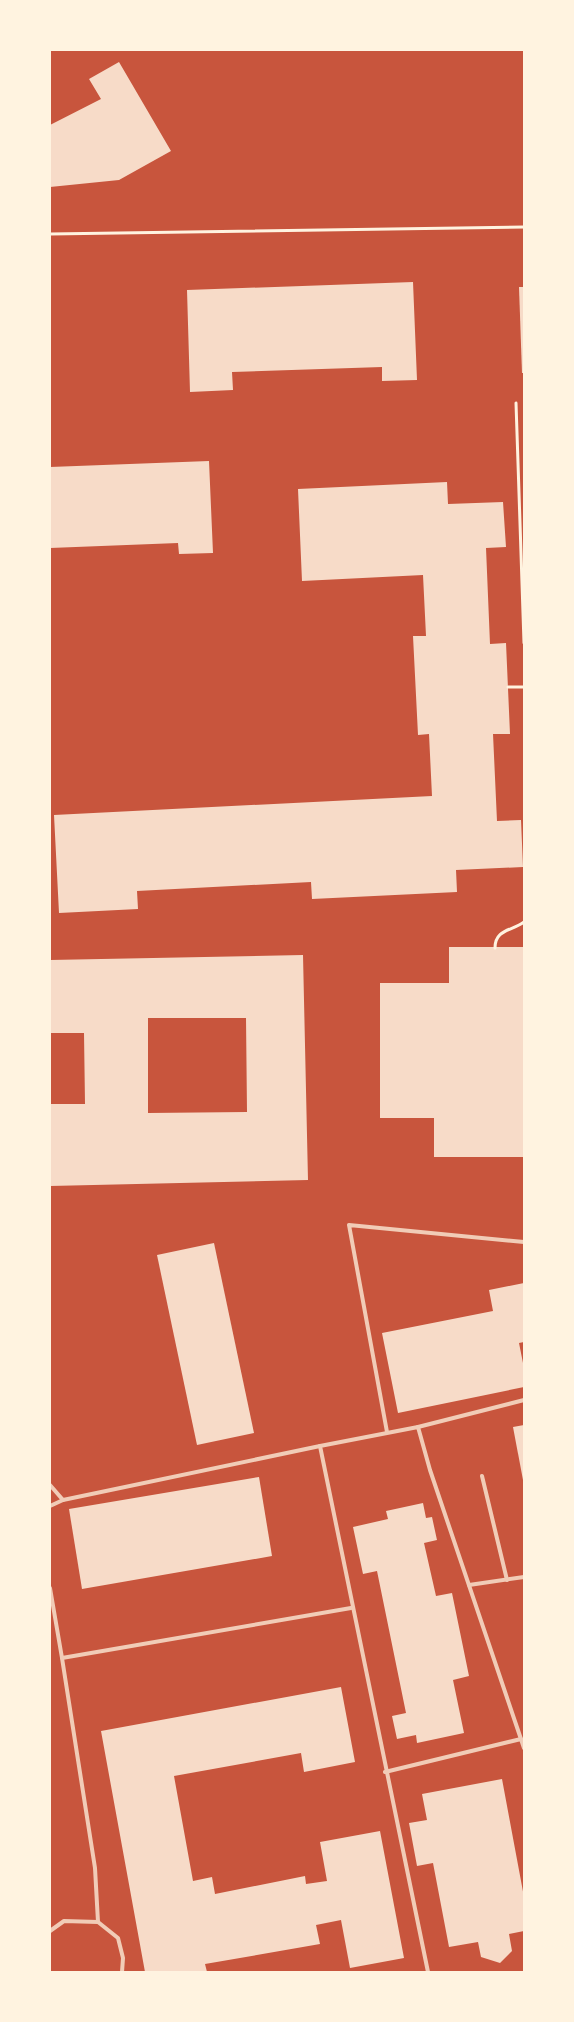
<svg xmlns="http://www.w3.org/2000/svg" width="574" height="2022" viewBox="0 0 574 2022" font-family="'Fira Sans Condensed',sans-serif">
	<rect width="100%" height="100%" fill="#c8553d"/>
	<g fill="#f7dbc8" fill-rule="evenodd">
		<polygon points="119,62 171,151 119,180 50,187 50,125 101,99 89,79"/>
		<polygon points="413,282 417,380 382,381 382,367 232,372 233,390 190,392 187,290"/>
		<polygon points="519,287 524,287 524,373 522,373"/>
		<polygon points="209,461 213,553 179,554 178,543 50,548 50,467"/>
		<polygon points="447,482 448,504 503,502 506,547 486,548 490,644 506,643 510,734 493,734 497,821 521,820 523,867 456,870 457,892 312,899 311,882 137,891 138,909 59,913 54,815 432,796 429,734 418,735 413,636 426,636 423,575 302,581 298,489"/>
		<polygon points="449,947 524,947 524,1157 434,1157 434,1118 380,1118 380,983 449,983"/>
		<path d="M 303,955 L 308,1180 L 50,1186 L 50,1104 L 85,1104 L 84,1033 L 50,1033 L 50,960 ZM 148,1018 L 246,1018 L 247,1112 L 148,1113 Z"/>
		<polygon points="214,1243 254,1433 197,1445 157,1255"/>
		<polygon points="524,1283 524,1342 519,1343 524,1368 524,1387 398,1413 382,1333 493,1311 489,1290"/>
		<polygon points="524,1425 524,1480 523,1480 513,1427"/>
		<polygon points="259,1477 272,1556 82,1589 69,1509"/>
		<polygon points="423,1503 426,1518 432,1517 437,1540 424,1543 436,1596 452,1593 469,1676 453,1680 464,1733 417,1743 416,1735 397,1739 392,1716 406,1713 377,1571 363,1574 353,1527 388,1519 386,1511"/>
		<polygon points="341,1687 355,1762 304,1772 301,1753 174,1776 193,1881 212,1877 215,1894 305,1876 306,1884 327,1881 320,1842 380,1831 404,1958 350,1968 341,1920 316,1925 320,1944 205,1964 207,1972 145,1972 101,1731"/>
		<polygon points="502,1779 524,1897 524,1931 509,1934 512,1951 500,1963 481,1957 478,1942 449,1947 433,1863 417,1866 409,1823 427,1820 422,1794"/>
	</g>
	<g fill="none" stroke-linecap="round" stroke-linejoin="round">
		<g stroke="#fff3e0" stroke-width="3">
			<polyline points="50,234 524,227"/>
			<polyline points="516,403 524,643"/>
			<polyline points="508,687 524,687"/>
			<path d="M 495,948 C 495,929 512,931 524,922"/>
		</g>
		<g stroke="#f1ccb7" stroke-width="4">
			<polyline points="418,1427 524,1400"/>
			<polyline points="387,1432 349,1225 524,1242"/>
			<polyline points="482,1476 507,1580"/>
			<polyline points="50,1485 63,1500"/>
			<polyline points="50,1506 63,1500 320,1446"/>
			<polyline points="469,1585 524,1577"/>
			<polyline points="50,1588 62,1658"/>
			<polyline points="385,1772 521,1739"/>
			<polyline points="98,1922 95,1868 62,1658 351,1608"/>
			<polyline points="50,1931 64,1921 98,1922 118,1938 123,1958 122,1972"/>
			<polyline points="428,1972 320,1446 418,1427 430,1470 524,1748"/>
		</g>
	</g>
	<rect width="574" height="2022" fill="none" stroke="#fff3e0" stroke-width="102"/>
</svg>
